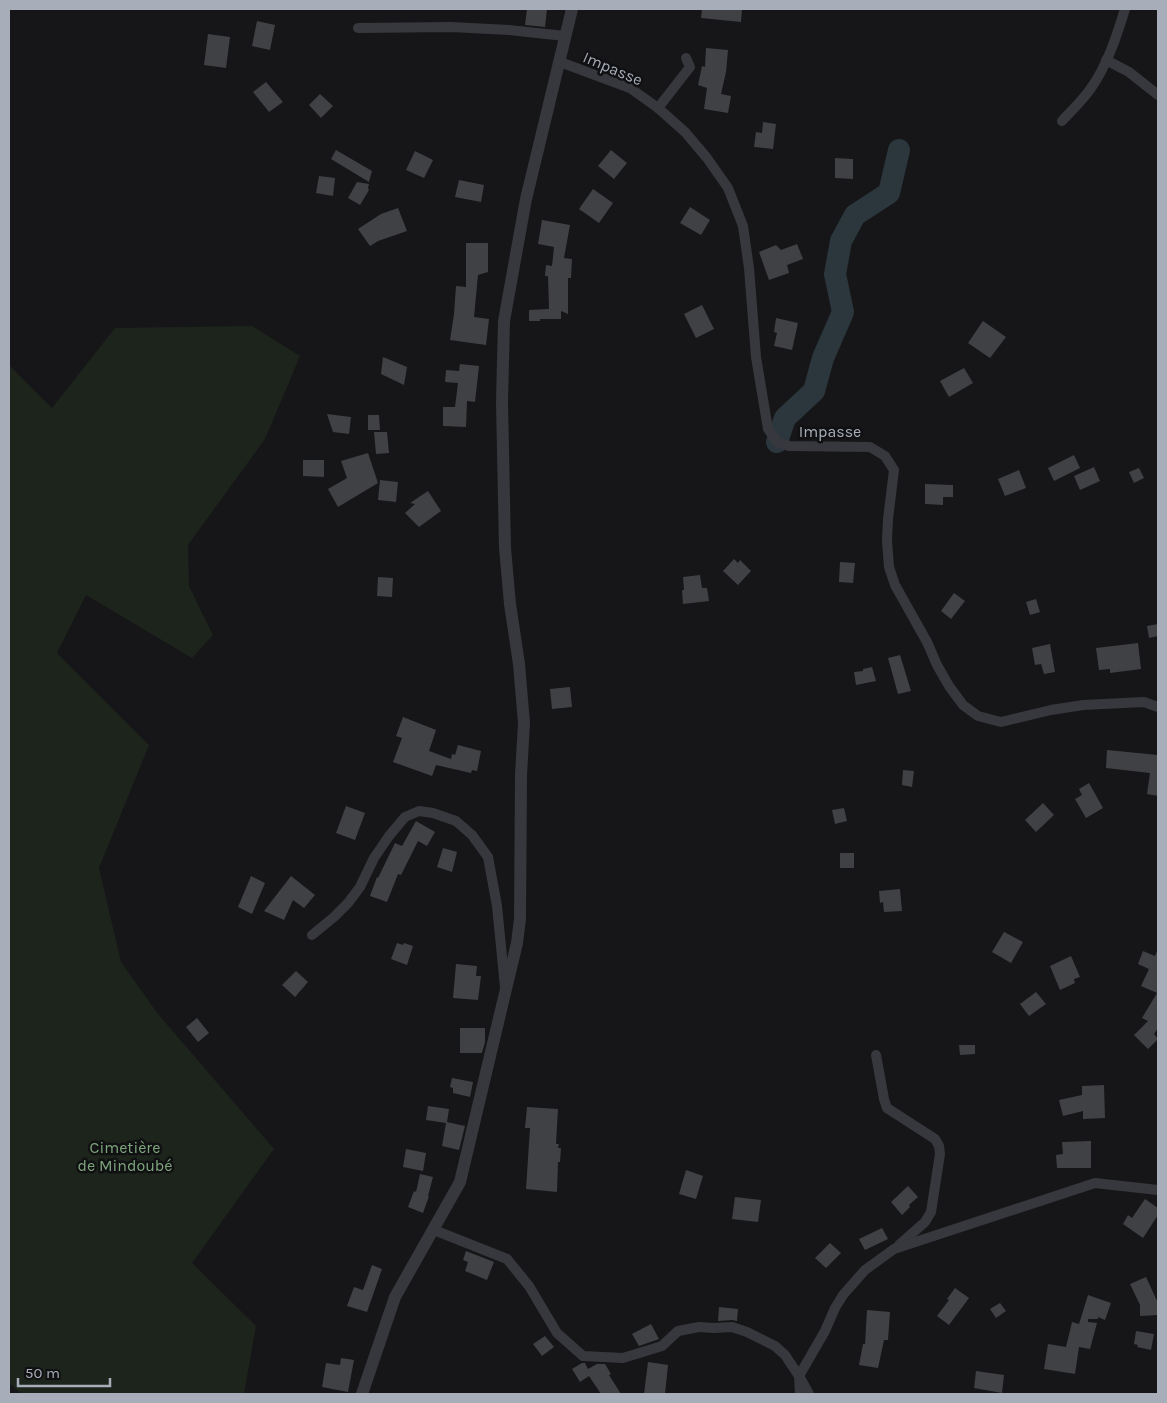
<svg xmlns="http://www.w3.org/2000/svg" width="1167" height="1403" viewBox="0 0 1167 1403" font-family="Karla,sans-serif">
	<rect width="100%" height="100%" fill="#161618"/>
	<polygon fill="#1c241c" points="252,326 300,356 265,439 188,545 189,586 213,635 192,658 86,595 57,653 149,745 99,868 121,962 158,1014 274,1149 192,1263 256,1326 244,1394 22,1394 9,1383 9,365 52,408 115,328"/>
	<g fill="none" stroke-linecap="round" stroke-linejoin="round">
		<polyline stroke="#2b373d" stroke-width="22" points="777,442 785,418 814,391 823,358 843,312 835,274 841,241 855,215 889,193 899,150"/>
	</g>
	<g fill="#404145">
		<polygon points="527,9 547,9 545,27 525,25"/>
		<polygon points="702,9 742,9 741,22 701,18"/>
		<polygon points="257,21 275,25 270,50 252,46"/>
		<polygon points="208,34 230,37 226,68 204,65"/>
		<polygon points="706,48 728,50 726,72 721,94 731,96 728,113 704,109 707,88 698,85 702,66 705,67"/>
		<polygon points="266,82 283,102 269,112 253,92"/>
		<polygon points="320,94 333,106 321,118 309,105"/>
		<polygon points="763,122 776,124 773,149 754,147 756,132 762,133"/>
		<polygon points="336,150 372,171 369,182 331,159"/>
		<polygon points="611,150 627,163 614,179 598,166"/>
		<polygon points="415,151 433,160 424,178 406,170"/>
		<polygon points="835,158 853,159 853,179 835,178"/>
		<polygon points="319,176 335,178 333,196 316,193"/>
		<polygon points="459,180 484,185 481,202 455,197"/>
		<polygon points="357,182 369,184 368,188 369,190 360,205 348,198"/>
		<polygon points="593,189 613,203 599,223 579,209"/>
		<polygon points="690,207 710,220 701,235 680,223"/>
		<polygon points="398,208 407,231 378,241 370,246 358,229 381,214"/>
		<polygon points="542,220 570,225 564,258 572,259 571,278 568,278 568,314 561,311 561,319 540,319 540,321 529,321 529,310 549,309 548,276 545,276 546,265 552,266 554,247 538,244"/>
		<polygon points="466,243 488,243 488,272 478,275 474,317 489,319 486,345 450,340 454,314 456,286 466,287"/>
		<polygon points="797,244 803,259 787,265 789,273 769,280 759,252 776,245 781,250"/>
		<polygon points="702,305 714,329 696,338 684,314"/>
		<polygon points="776,318 798,323 792,350 774,346 777,333 774,332"/>
		<polygon points="983,321 1006,337 990,358 968,343"/>
		<polygon points="383,357 407,367 404,385 381,374"/>
		<polygon points="460,364 479,366 475,402 467,401 466,427 443,426 443,407 455,407 458,383 445,382 446,370 459,371"/>
		<polygon points="964,368 973,383 949,397 940,381"/>
		<polygon points="327,414 351,417 349,434 333,432"/>
		<polygon points="368,415 379,415 380,430 368,430"/>
		<polygon points="374,432 387,432 389,453 376,454"/>
		<polygon points="368,453 378,483 338,507 328,489 347,478 341,461"/>
		<polygon points="1074,455 1080,468 1054,481 1048,468"/>
		<polygon points="303,460 324,460 324,477 303,476"/>
		<polygon points="1094,467 1100,481 1080,490 1074,476"/>
		<polygon points="1139,468 1144,478 1134,483 1129,472"/>
		<polygon points="1019,470 1026,488 1005,496 998,479"/>
		<polygon points="380,480 398,482 396,502 378,500"/>
		<polygon points="925,484 953,485 953,497 943,497 943,505 925,504"/>
		<polygon points="428,491 441,511 419,527 405,513 415,504 410,503"/>
		<polygon points="734,559 738,563 740,560 751,571 738,585 723,571"/>
		<polygon points="840,562 855,563 853,583 839,582"/>
		<polygon points="700,575 702,588 707,588 709,601 683,604 682,590 684,590 683,577"/>
		<polygon points="378,577 393,578 392,597 377,596"/>
		<polygon points="954,593 965,601 951,619 941,611"/>
		<polygon points="1036,599 1040,612 1030,615 1026,602"/>
		<polygon points="1158,624 1158,636 1149,638 1147,626"/>
		<polygon points="1138,643 1141,669 1110,673 1110,669 1099,670 1096,648"/>
		<polygon points="1050,644 1055,672 1044,674 1041,664 1035,665 1032,648"/>
		<polygon points="900,655 911,691 898,694 888,658"/>
		<polygon points="872,667 876,681 856,685 854,672 863,671 863,669"/>
		<polygon points="570,687 572,707 552,709 550,689"/>
		<polygon points="403,717 436,730 429,751 451,759 452,754 455,755 458,745 481,751 477,771 472,770 471,773 436,765 432,776 393,762 402,738 396,736"/>
		<polygon points="1107,750 1158,755 1158,796 1147,794 1150,773 1106,768"/>
		<polygon points="903,770 914,771 912,787 902,785"/>
		<polygon points="1089,783 1103,808 1086,818 1075,799 1082,795 1079,789"/>
		<polygon points="1043,803 1054,815 1036,832 1025,820"/>
		<polygon points="346,806 365,813 355,840 336,833"/>
		<polygon points="844,808 847,821 835,824 832,810"/>
		<polygon points="416,821 435,832 427,846 418,841 401,875 398,874 387,902 370,896 377,877 378,878 395,843 402,846"/>
		<polygon points="443,848 457,852 452,872 437,867"/>
		<rect x="840" y="853" width="14" height="15"/>
		<polygon points="251,876 265,883 252,914 238,907"/>
		<polygon points="291,876 315,895 304,908 293,900 284,920 264,911"/>
		<polygon points="900,889 902,911 884,912 883,902 880,903 879,891"/>
		<polygon points="1004,932 1023,942 1011,963 992,952"/>
		<polygon points="397,943 403,945 404,943 413,946 407,965 391,959"/>
		<polygon points="1158,949 1158,1028 1154,1034 1158,1039 1148,1049 1134,1035 1148,1021 1142,1018 1157,993 1141,986 1149,969 1138,964 1143,951 1155,956"/>
		<polygon points="1071,956 1080,977 1074,979 1075,983 1060,990 1050,966"/>
		<polygon points="456,964 477,966 476,976 481,976 478,1000 453,998"/>
		<polygon points="296,971 308,982 295,997 282,985"/>
		<polygon points="1036,992 1046,1004 1029,1016 1020,1004"/>
		<polygon points="197,1018 209,1033 198,1042 186,1027"/>
		<polygon points="460,1028 485,1028 485,1042 482,1053 460,1053"/>
		<polygon points="959,1045 975,1045 975,1054 960,1055"/>
		<polygon points="452,1078 473,1082 470,1097 453,1093 453,1088 450,1087"/>
		<polygon points="1104,1085 1105,1118 1083,1119 1083,1111 1063,1116 1059,1100 1082,1095 1082,1086"/>
		<polygon points="428,1106 449,1109 447,1122 465,1126 459,1150 442,1146 446,1123 426,1120"/>
		<polygon points="527,1107 558,1109 556,1144 559,1144 558,1148 561,1148 560,1162 558,1162 557,1192 526,1189 530,1128 525,1128"/>
		<polygon points="1091,1141 1091,1168 1057,1168 1056,1155 1063,1154 1062,1142"/>
		<polygon points="406,1149 426,1153 423,1171 403,1167"/>
		<polygon points="686,1170 703,1176 696,1199 679,1194"/>
		<polygon points="420,1174 433,1177 428,1196 429,1196 423,1213 408,1207 414,1191 416,1192"/>
		<polygon points="908,1186 918,1197 909,1205 910,1207 902,1215 891,1202"/>
		<polygon points="735,1197 761,1200 758,1222 732,1219"/>
		<polygon points="1145,1199 1158,1208 1158,1215 1143,1238 1123,1224 1128,1215 1132,1218"/>
		<polygon points="882,1228 888,1239 865,1250 859,1239"/>
		<polygon points="830,1243 841,1253 826,1268 815,1258"/>
		<polygon points="466,1251 494,1262 487,1280 465,1271 468,1262 463,1260"/>
		<polygon points="372,1265 382,1269 367,1312 347,1306 354,1287 363,1290"/>
		<polygon points="1146,1277 1158,1303 1158,1315 1140,1316 1140,1305 1130,1284"/>
		<polygon points="955,1288 969,1298 949,1325 937,1316 949,1300 947,1299"/>
		<polygon points="1088,1295 1111,1303 1105,1320 1098,1317 1098,1319 1088,1319 1088,1322 1097,1323 1090,1349 1079,1347 1075,1374 1044,1369 1048,1344 1066,1347 1072,1322 1079,1324"/>
		<polygon points="1000,1303 1006,1311 996,1318 990,1309"/>
		<polygon points="719,1307 738,1309 737,1321 732,1320 718,1321"/>
		<polygon points="867,1310 890,1312 888,1340 884,1340 878,1368 859,1365 863,1344 865,1344"/>
		<polygon points="651,1324 659,1339 639,1346 632,1334"/>
		<polygon points="1136,1331 1154,1334 1151,1350 1137,1347 1138,1345 1134,1344"/>
		<polygon points="545,1336 554,1347 542,1356 533,1344"/>
		<polygon points="341,1358 354,1360 348,1392 322,1387 326,1363 340,1365"/>
		<polygon points="648,1362 668,1365 665,1394 644,1394"/>
		<polygon points="582,1363 585,1363 588,1369 597,1364 605,1364 611,1374 609,1375 621,1394 601,1394 589,1376 580,1382 572,1369"/>
		<polygon points="976,1371 1004,1375 1002,1393 974,1388"/>
	</g>
	<g fill="none" stroke-linecap="round" stroke-linejoin="round">
		<g stroke="#37383e" stroke-width="10">
			<polyline points="358,28 451,27 509,30 565,36"/>
			<polyline points="1106,60 1129,72 1158,95"/>
			<polyline points="560,62 630,88 658,108 685,132 707,158 728,188 743,226 749,268 756,357 768,429 777,442 789,446 870,447 885,456 894,470 888,519 887,541 889,567 895,585 927,642 937,665 949,686 963,705 978,716 1001,722 1051,710 1083,705 1144,702 1158,707"/>
			<polyline points="658,108 690,67 686,58"/>
			<path d="M 1062,121 C 1072,110 1083,100 1091,88 C 1107,66 1117,35 1125,9"/>
			<polyline points="312,935 334,917 348,903 360,887 374,858 389,836 405,817 419,811 433,813 456,821 472,835 488,857 497,906 505,987"/>
			<polyline points="876,1055 884,1099 887,1108 935,1139 939,1146 940,1154 931,1212 925,1222 899,1245"/>
			<polyline points="434,1230 507,1259 529,1286 557,1333 583,1356 623,1358 662,1346 678,1331 699,1327 714,1328 732,1327 747,1332 775,1346 785,1355 799,1376 809,1394"/>
			<polyline points="800,1394 799,1376 825,1331 835,1308 843,1295 865,1270 894,1249 1095,1183 1158,1190"/>
		</g>
		<polyline stroke="#37383e" stroke-width="12" points="362,1394 395,1297 460,1182 517,943 520,919 521,775 524,723 519,664 510,604 505,548 502,402 504,321 526,199 572,9"/>
	</g>
	<g text-anchor="middle" stroke-width="5" stroke-linejoin="round" paint-order="stroke">
		<g font-size="16" fill="#a7aeb9" stroke="#111113">
			<text transform="translate(613 68) rotate(23)" y="6">Impasse</text>
			<text x="830" y="437">Impasse</text>
		</g>
		<g font-size="16" fill="#7ea67d" stroke="#111113">
			<text x="125" y="1153">Cimetière<tspan x="125" dy="18">de Mindoubé</tspan></text>
		</g>
	</g>
	<rect width="1167" height="1403" fill="none" stroke="#a7aeb9" stroke-width="20"/>
	<path d="M18 1378v8h92v-8" fill="none" stroke="#a7aeb9" stroke-width="2.5"/>
	<text x="25" y="1378" font-size="15" fill="#a7aeb9" stroke="#111113" stroke-width="4" paint-order="stroke">50 m</text>
</svg>
